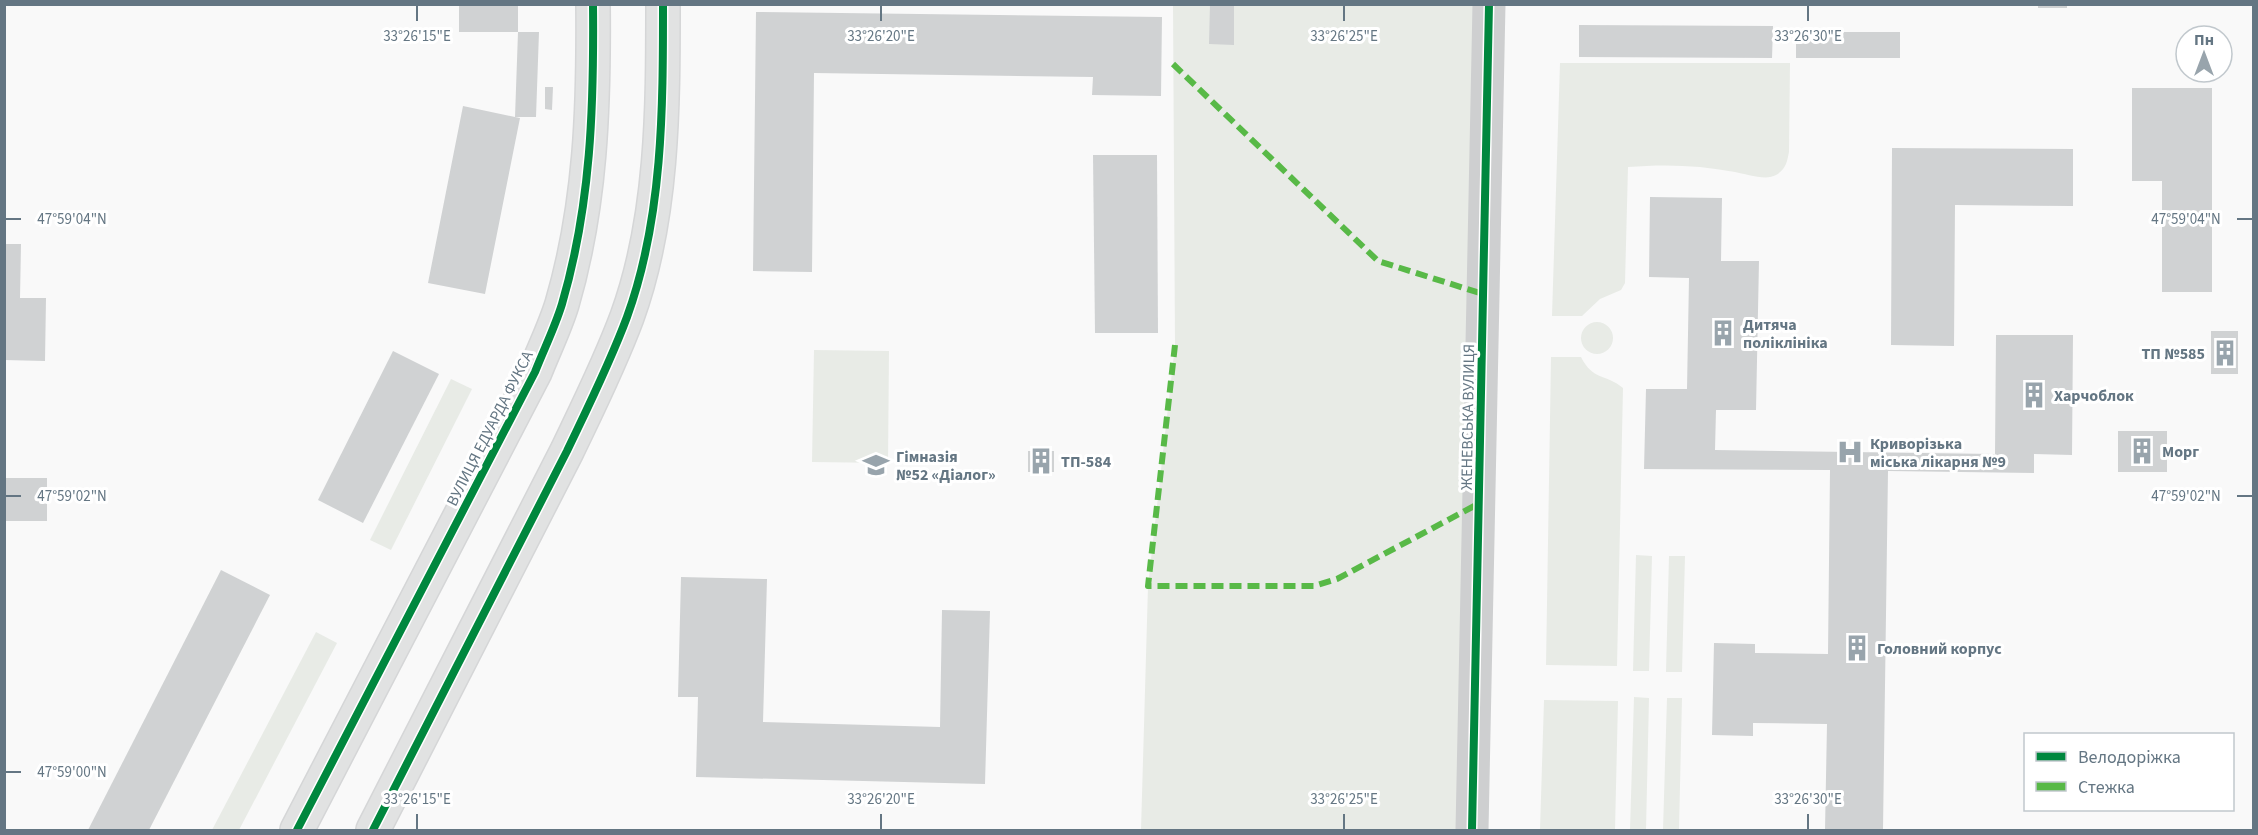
<svg xmlns="http://www.w3.org/2000/svg" width="2258" height="835" viewBox="0 0 2258 835" font-family="'Source Sans 3',sans-serif">
	<rect width="100%" height="100%" fill="#f9f9f9"/>
	<g fill="#e8ebe6">
		<polygon points="1173,5 1489,5 1472,830 1141,830 1148,586 1175,345"/>
		<path d="M 1560,63 L 1790,63 L 1789,152 C 1787,162 1786,169 1776,175 C 1766,181 1746,174 1735,172 C 1699,165 1664,164 1628,167 L 1625,283 L 1621,290 L 1600,299 L 1582,316 L 1552,316 Z"/>
		<circle cx="1597" cy="338" r="16"/>
		<polygon points="814,350 889,351 888,463 812,462"/>
		<path d="M 1551,357 L 1581,357 C 1593,381 1605,373 1623,388 L 1617,666 L 1546,665 Z"/>
		<polygon points="451,379 472,389 391,550 370,540"/>
		<polygon points="1636,555 1652,556 1649,671 1633,671"/>
		<polygon points="1669,556 1685,556 1682,672 1666,672"/>
		<polygon points="316,632 337,643 239,830 212,830"/>
		<polygon points="1634,697 1649,698 1646,830 1630,830"/>
		<polygon points="1667,698 1682,698 1679,830 1663,830"/>
		<polygon points="1544,700 1618,701 1615,830 1540,830"/>
	</g>
	<g fill="#d0d2d3">
		<polygon points="459,4 518,4 518,32 539,32 536,117 515,117 520,118 485,294 428,283 463,106 515,117 518,32 459,32"/>
		<polygon points="1210,4 1234,4 1234,45 1209,44"/>
		<rect x="2038" y="4" width="29" height="4"/>
		<polygon points="756,12 1162,17 1161,96 1092,95 1093,77 814,73 812,272 753,271"/>
		<polygon points="1579,25 1773,26 1772,58 1579,57"/>
		<rect x="1796" y="32" width="104" height="26"/>
		<polygon points="545,87 553,87 552,110 545,109"/>
		<polygon points="2132,88 2212,88 2212,292 2162,292 2162,181 2132,181"/>
		<polygon points="1892,148 2073,149 2073,206 1955,205 1954,346 1891,345"/>
		<polygon points="1093,155 1157,155 1158,333 1095,333"/>
		<polygon points="1650,197 1722,198 1721,261 1759,261 1756,410 1716,410 1715,450 1995,454 1996,335 2073,335 2072,455 2034,454 2034,473 1888,471 1883,830 1825,830 1827,724 1753,723 1753,736 1712,735 1714,643 1755,644 1755,653 1828,654 1830,470 1644,469 1646,389 1687,389 1689,278 1649,277"/>
		<polygon points="4,244 21,244 20,298 46,298 45,361 4,360"/>
		<rect x="2211" y="331" width="27" height="43"/>
		<polygon points="393,351 439,374 363,523 318,500"/>
		<rect x="2118" y="431" width="49" height="41"/>
		<rect x="1028" y="451" width="26" height="21"/>
		<rect x="6" y="478" width="41" height="43"/>
		<polygon points="221,570 270,595 149,830 88,830"/>
		<polygon points="681,577 767,579 763,722 940,727 942,610 990,611 985,784 696,777 698,697 678,697"/>
	</g>
	<g fill="none" stroke-linecap="round" stroke-linejoin="round">
		<g stroke="#d5d6d7" stroke-width="36">
			<g id="major">
				<path d="M 297,830 L 535,372 C 544,349 555,327 562,304 C 591,205 594,106 593,4"/>
				<path d="M 373,830 L 567,451 C 588,407 610,363 627,317 C 663,218 663,108 663,4"/>
			</g>
		</g>
		<polyline stroke="#cecfd0" stroke-width="33" points="1472,830 1489,4"/>
		<use href="#major" stroke="#e1e2e2" stroke-width="33"/>
		<g stroke="#58b947" stroke-width="6" stroke-dasharray="12 6" stroke-linecap="butt">
			<polyline points="1173,64 1378,261 1483,294"/>
			<polyline points="1175,345 1148,586 1314,586 1337,579 1478,504"/>
		</g>
		<g stroke="#fff" stroke-width="11">
			<g id="cycleway">
				<path d="M 297,830 L 535,372 C 544,349 555,327 562,304 C 591,205 594,106 593,4"/>
				<path d="M 373,830 L 567,451 C 588,407 610,363 627,317 C 663,218 663,108 663,4"/>
				<polyline points="1472,830 1489,4"/>
			</g>
		</g>
		<use href="#cycleway" stroke="#00873e" stroke-width="8"/>
	</g>
	<path fill="none" stroke="#647683" stroke-width="2" d="M 417,6 L 417,21M 881,6 L 881,21M 1344,6 L 1344,21M 1808,6 L 1808,21M 6,219 L 21,219M 2237,219 L 2252,219M 6,496 L 21,496M 2237,496 L 2252,496M 6,772 L 21,772M 417,814 L 417,829M 881,814 L 881,829M 1344,814 L 1344,829M 1808,814 L 1808,829"/>
	<defs>
		<g id="building-bare" transform="scale(2.07)"><path d="M-4-6H4V6H1V3H-1V6H-4ZM-2.5-4.3h1.7v1.8h-1.7ZM.8-4.3h1.7v1.8H.8ZM-2.5-1h1.7V.8h-1.7ZM.8-1h1.7V.8H.8Z" fill="#98a4ac" stroke="#fff" stroke-width="2.5" paint-order="stroke"/></g>
		<g id="hospital-bare" transform="scale(2.07)"><path d="M-5-5h3v3.5h4V-5h3V5h-3V1.5h-4V5h-3Z" fill="#98a4ac" stroke="#fff" stroke-width="2.5" paint-order="stroke"/></g>
		<g id="school-bare" transform="scale(2.07)"><path d="M0-5L7-2L0 1L-7-2ZM-4 1L0 2.5L4 1V4Q0 6-4 4Z" fill="#98a4ac" stroke="#fff" stroke-width="2.5" paint-order="stroke"/></g>
	</defs>
	<g fill-rule="evenodd">
		<use href="#building-bare" x="1723" y="333"/>
		<use href="#building-bare" x="2225" y="353"/>
		<use href="#building-bare" x="2034" y="395"/>
		<use href="#building-bare" x="2142" y="451"/>
		<use href="#hospital-bare" x="1850" y="452"/>
		<use href="#building-bare" x="1041" y="461"/>
		<use href="#school-bare" x="876" y="465"/>
		<use href="#building-bare" x="1857" y="648"/>
	</g>
	<g text-anchor="middle" stroke-width="6" stroke-linejoin="round" paint-order="stroke">
		<g font-size="16" font-weight="bold" fill="#647683" stroke="#fff" text-anchor="start">
			<text x="1743" y="330">Дитяча<tspan x="1743" dy="18">поліклініка</tspan></text>
			<text x="2205" y="359" text-anchor="end">ТП №585</text>
			<text x="2054" y="401">Харчоблок</text>
			<text x="1870" y="449">Криворізька<tspan x="1870" dy="18">міська лікарня №9</tspan></text>
			<text x="2162" y="457">Морг</text>
			<text x="896" y="462">Гімназія<tspan x="896" dy="18">№52 «Діалог»</tspan></text>
			<text x="1061" y="467">ТП-584</text>
			<text x="1877" y="654">Головний корпус</text>
		</g>
		<g font-size="16" fill="#647683" stroke="#fff">
			<text transform="translate(1467 417) rotate(-89)" y="6">ЖЕНЕВСЬКА ВУЛИЦЯ</text>
			<text transform="translate(489 428) rotate(-63)" y="6">ВУЛИЦЯ ЕДУАРДА ФУКСА</text>
		</g>
	</g>
	<g font-size="15" text-anchor="middle" fill="#647683" stroke="#fff" stroke-width="6" stroke-linejoin="round" paint-order="stroke">
		<text x="417" y="41">33°26'15"E</text>
		<text x="881" y="41">33°26'20"E</text>
		<text x="1344" y="41">33°26'25"E</text>
		<text x="1808" y="41">33°26'30"E</text>
		<text x="72" y="224">47°59'04"N</text>
		<text x="2186" y="224">47°59'04"N</text>
		<text x="72" y="501">47°59'02"N</text>
		<text x="2186" y="501">47°59'02"N</text>
		<text x="72" y="777">47°59'00"N</text>
		<text x="417" y="804">33°26'15"E</text>
		<text x="881" y="804">33°26'20"E</text>
		<text x="1344" y="804">33°26'25"E</text>
		<text x="1808" y="804">33°26'30"E</text>
	</g>
	<rect width="2258" height="835" fill="none" stroke="#647683" stroke-width="12"/>
	<rect x="2024" y="733" width="210" height="78" fill="#ffffff" stroke="#c1c8cd" stroke-width="1.5"/>
	<rect x="2036" y="752" width="30" height="9" fill="#00873e" stroke="#c1c8cd" stroke-width="1.5"/>
	<text x="2078" y="763" font-size="18" fill="#647683">Велодоріжка</text>
	<rect x="2036" y="782" width="30" height="9" fill="#58b947" stroke="#c1c8cd" stroke-width="1.5"/>
	<text x="2078" y="793" font-size="18" fill="#647683">Стежка</text>
	<g transform="translate(2204 54)"><circle r="28" fill="#ffffff" stroke="#c1c8cd" stroke-width="1.5"/>
	<path d="M0-4.5L10 22L0 15L-10 22Z" fill="#98a4ac"/>
	<text y="-9" font-size="16" font-weight="bold" text-anchor="middle" fill="#647683">Пн</text>
	</g>
</svg>
